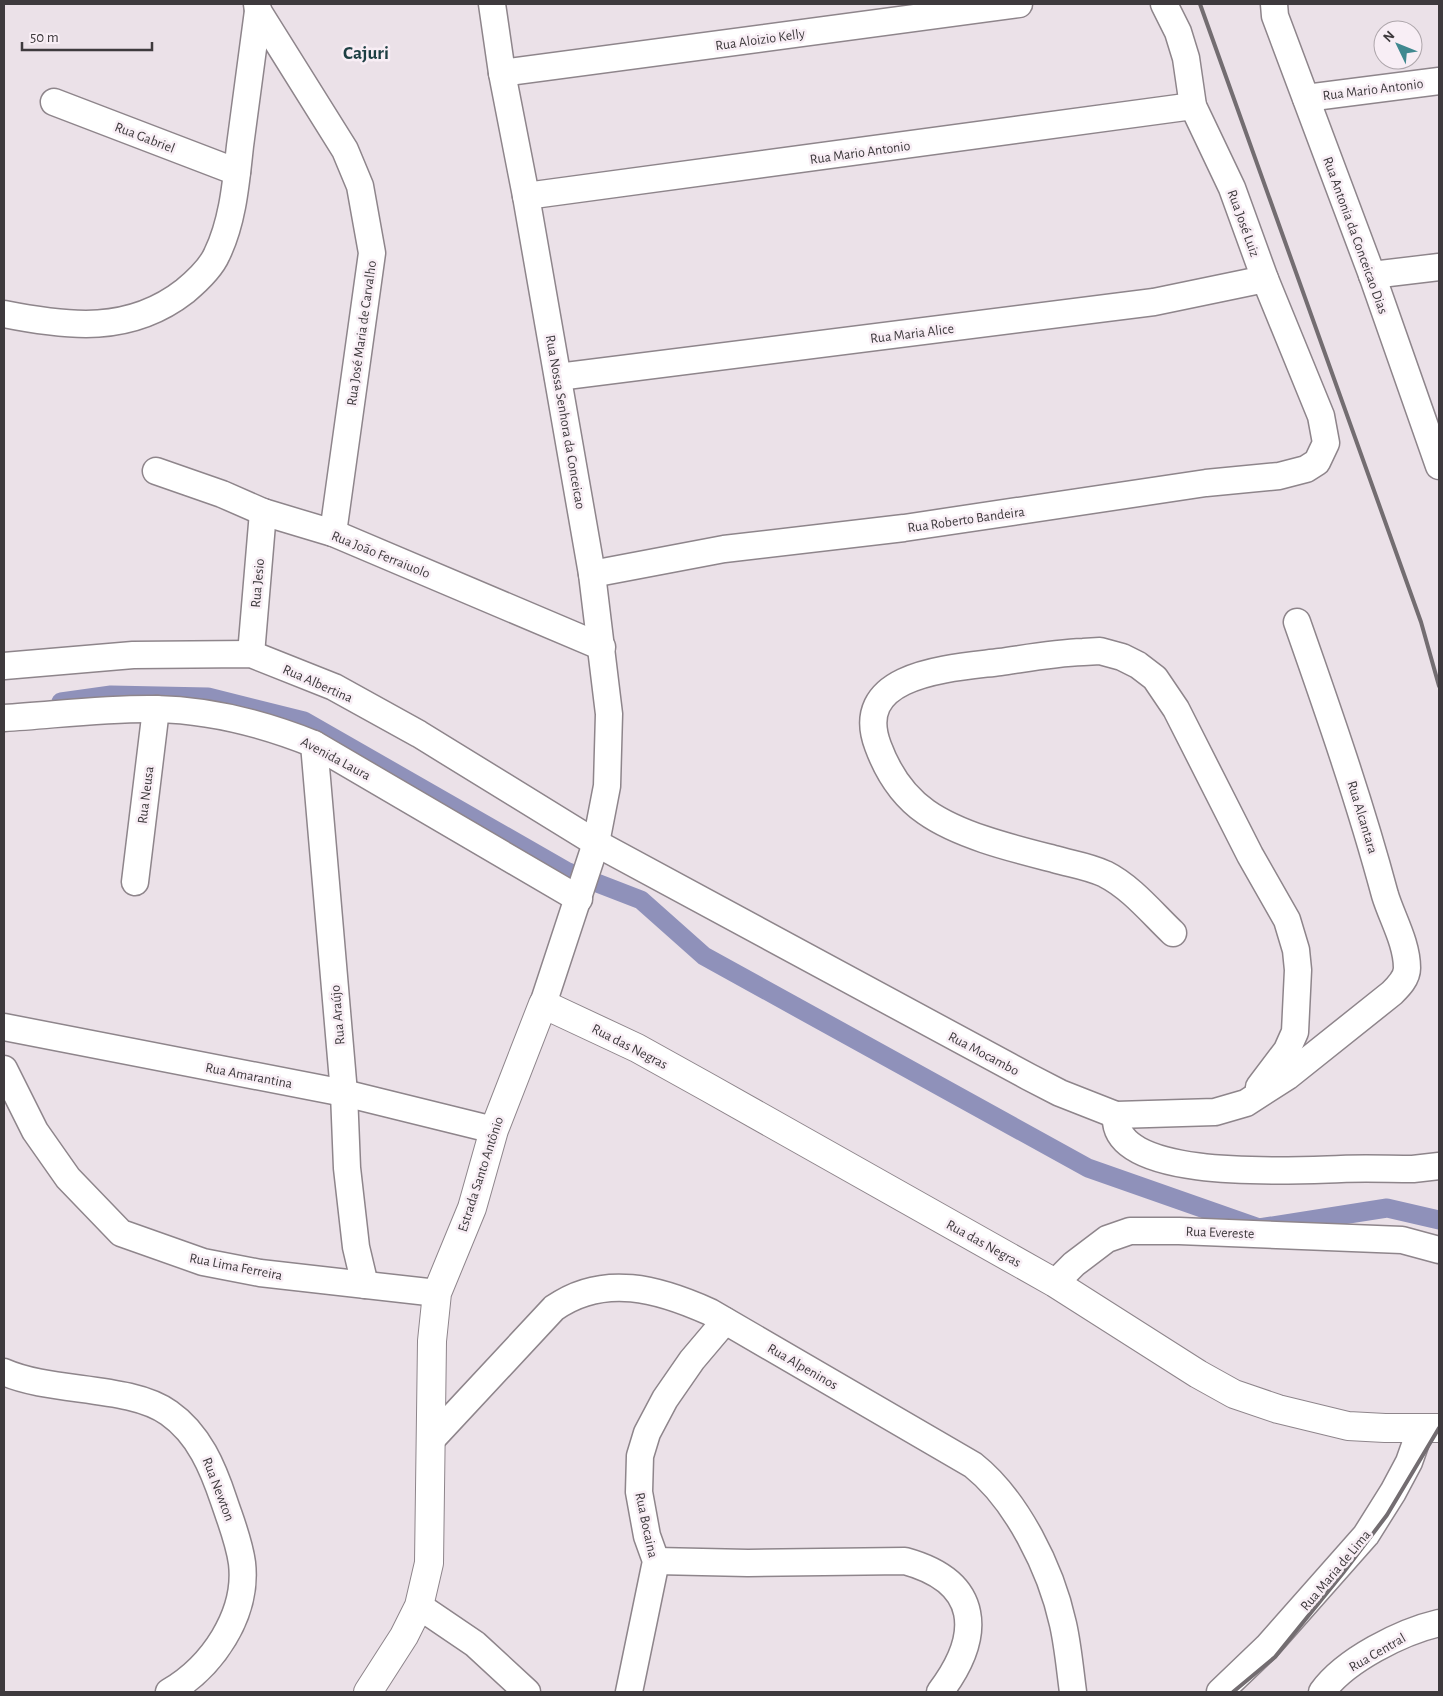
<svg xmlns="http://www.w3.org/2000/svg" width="1443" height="1696" viewBox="0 0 1443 1696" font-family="'Alegreya Sans',sans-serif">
	<rect width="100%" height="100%" fill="#ebe1e8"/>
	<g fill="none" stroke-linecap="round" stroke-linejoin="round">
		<polyline stroke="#8f91ba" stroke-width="19" points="61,702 111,695 208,697 304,721 566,871 641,900 704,956 1088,1168 1259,1228 1387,1208 1439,1220"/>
		<g stroke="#8e858b" stroke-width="29">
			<g id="minor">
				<polyline points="492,4 502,73 526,196 592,574 609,714 607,786 596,843 543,1004"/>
				<polyline points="1274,4 1275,16 1372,275 1439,466"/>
				<polyline points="258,11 345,150 360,186 372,253 333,533"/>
				<polyline points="502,73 1019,4"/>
				<polyline points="1306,98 1439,81"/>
				<polyline points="54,102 237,172"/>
				<polyline points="526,196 1193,106"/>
				<polyline points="1372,275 1439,267"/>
				<path d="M 4,314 C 69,327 130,334 185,291 C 197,281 211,268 217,254 C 233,221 236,182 240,146 C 246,101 252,56 258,11 L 257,4"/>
				<polyline points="558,377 1154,302 1265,279"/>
				<polyline points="156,471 222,494 263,512 333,533 602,647"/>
				<polyline points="592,574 724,549 904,528 1206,483 1279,476 1306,469 1317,462 1326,443 1321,416 1265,279 1232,188 1193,106 1186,58 1178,32 1164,4"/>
				<polyline points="251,654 263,512"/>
				<path d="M 4,666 L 133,655 L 251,654 L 334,687 L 419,734 L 596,843 L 1029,1077 L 1060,1093 L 1116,1115 L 1215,1112 L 1246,1103 L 1288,1076 L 1392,993 C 1399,986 1407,978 1407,968 C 1407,943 1392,918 1385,895 C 1360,802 1329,713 1297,622"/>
				<path d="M 4,718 C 54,715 105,708 156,709 C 210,710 264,724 314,744 L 579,899"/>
				<polyline points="314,744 344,1093 347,1168 356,1247 365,1285"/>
				<polyline points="135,882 156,709"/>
				<path d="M 1173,933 C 1152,913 1131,887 1105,874 C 1088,866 1071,864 1054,859 C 1015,849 960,836 926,812 C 903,796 888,773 878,746 C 850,672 954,668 1000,662 C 1028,658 1055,653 1083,652 L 1100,651 L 1122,657 L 1138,665 L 1155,678 L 1176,709 L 1250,855 L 1287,920 L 1296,950 L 1298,970 L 1295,1032 L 1287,1050 L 1259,1087"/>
				<polyline points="4,1027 344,1093 494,1130"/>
				<polyline points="4,1069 35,1131 68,1178 121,1233 203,1262 260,1273 437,1293"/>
				<path d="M 1116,1115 C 1110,1183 1299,1170 1341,1169 C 1365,1168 1389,1169 1413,1169 L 1439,1166"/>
				<polyline points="1055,1283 1074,1264 1107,1239 1130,1231 1179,1231 1402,1240 1439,1250"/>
				<path d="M 4,1372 C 51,1393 130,1385 169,1413 C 199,1434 213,1468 224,1501 C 231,1522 239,1541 242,1563 C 248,1615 212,1667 169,1692"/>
				<path d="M 432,1439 L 554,1308 C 604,1273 659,1289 710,1312 L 973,1465 C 1017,1500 1051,1569 1063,1624 C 1068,1646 1070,1670 1073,1692"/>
				<path d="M 656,1561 L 748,1563 L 905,1561 C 981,1582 983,1635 940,1692"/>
				<polyline points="419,1606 475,1644 527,1692"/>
				<polyline points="629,1692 656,1561 647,1536 639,1492 640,1456 647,1433 665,1399 692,1360 725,1321"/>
				<polyline points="1220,1692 1267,1647 1366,1535 1393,1492 1409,1462 1421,1428"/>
				<path d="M 1322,1692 C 1345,1660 1401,1632 1439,1623"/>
			</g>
		</g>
		<g stroke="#8e858b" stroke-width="30">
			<polyline id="major" points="368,1692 404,1636 419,1606 429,1563 432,1341 437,1293 472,1208 494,1130 543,1004 637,1048 709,1088 1055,1283 1198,1374 1234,1394 1278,1409 1348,1426 1385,1428 1439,1428"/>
		</g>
		<use href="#minor" stroke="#fff" stroke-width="26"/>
		<use href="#major" stroke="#fff" stroke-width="28"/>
		<g stroke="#736d71" stroke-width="4">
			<polyline points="1200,4 1421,622 1439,686"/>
			<polyline points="1233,1692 1275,1657 1343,1573 1387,1515 1439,1428"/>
		</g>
	</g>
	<g text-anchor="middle" stroke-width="5" stroke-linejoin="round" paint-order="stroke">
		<g font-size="14" fill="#3e3a3d" stroke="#f8eef5">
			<text transform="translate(760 39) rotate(-8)" y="5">Rua Aloizio Kelly</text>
			<text transform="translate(1373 89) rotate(-7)" y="5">Rua Mario Antonio</text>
			<text transform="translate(145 137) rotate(21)" y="5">Rua Gabriel</text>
			<text transform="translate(860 152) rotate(-8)" y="5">Rua Mario Antonio</text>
			<text transform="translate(1244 223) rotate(70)" y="5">Rua José Luiz</text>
			<text transform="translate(1356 235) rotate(70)" y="5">Rua Antonia da Conceicao Dias</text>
			<text transform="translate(361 333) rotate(-82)" y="5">Rua José Maria de Carvalho</text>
			<text transform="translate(912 333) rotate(-7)" y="5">Rua Maria Alice</text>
			<text transform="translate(566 422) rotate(80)" y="5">Rua Nossa Senhora da Conceicao</text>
			<text transform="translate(966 519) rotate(-8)" y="5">Rua Roberto Bandeira</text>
			<text transform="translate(381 554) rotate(22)" y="5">Rua João Ferraiuolo</text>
			<text transform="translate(257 583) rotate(-85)" y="5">Rua Jesio</text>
			<text transform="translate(318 683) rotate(24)" y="5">Rua Albertina</text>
			<text transform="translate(336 758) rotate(28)" y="5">Avenida Laura</text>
			<text transform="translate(145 795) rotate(-83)" y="5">Rua Neusa</text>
			<text transform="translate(1363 817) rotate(73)" y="5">Rua Alcantara</text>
			<text transform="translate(337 1015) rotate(-95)" y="5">Rua Araújo</text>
			<text transform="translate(630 1046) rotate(27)" y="5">Rua das Negras</text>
			<text transform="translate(984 1053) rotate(28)" y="5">Rua Mocambo</text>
			<text transform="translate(249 1075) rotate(11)" y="5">Rua Amarantina</text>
			<text transform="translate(480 1174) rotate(-72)" y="5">Estrada Santo Antônio</text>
			<text transform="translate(1220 1232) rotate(2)" y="5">Rua Evereste</text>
			<text transform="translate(984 1243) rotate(29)" y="5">Rua das Negras</text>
			<text transform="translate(236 1266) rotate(11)" y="5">Rua Lima Ferreira</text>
			<text transform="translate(803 1366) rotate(30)" y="5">Rua Alpeninos</text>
			<text transform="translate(219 1489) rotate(69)" y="5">Rua Newton</text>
			<text transform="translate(647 1525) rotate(78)" y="5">Rua Bocaina</text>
			<text transform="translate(1335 1570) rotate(-50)" y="5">Rua Maria de Lima</text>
			<text transform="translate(1377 1652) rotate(-30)" y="5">Rua Central</text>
		</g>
		<g font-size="19" font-weight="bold" fill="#1c3e42" stroke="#f8eef5">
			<text x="366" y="59">Cajuri</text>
		</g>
	</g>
	<rect width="1443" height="1696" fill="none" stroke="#3e3a3d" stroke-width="10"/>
	<g transform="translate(1398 45) rotate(313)"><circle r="24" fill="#f8eef5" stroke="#aea6ab"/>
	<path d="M0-4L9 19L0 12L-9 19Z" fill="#40888f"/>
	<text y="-8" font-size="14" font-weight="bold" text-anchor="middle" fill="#3e3a3d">N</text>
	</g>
	<path d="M22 42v8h130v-8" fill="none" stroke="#3e3a3d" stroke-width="2.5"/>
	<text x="30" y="42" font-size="15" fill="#3e3a3d" stroke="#f8eef5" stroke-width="4" paint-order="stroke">50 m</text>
</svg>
